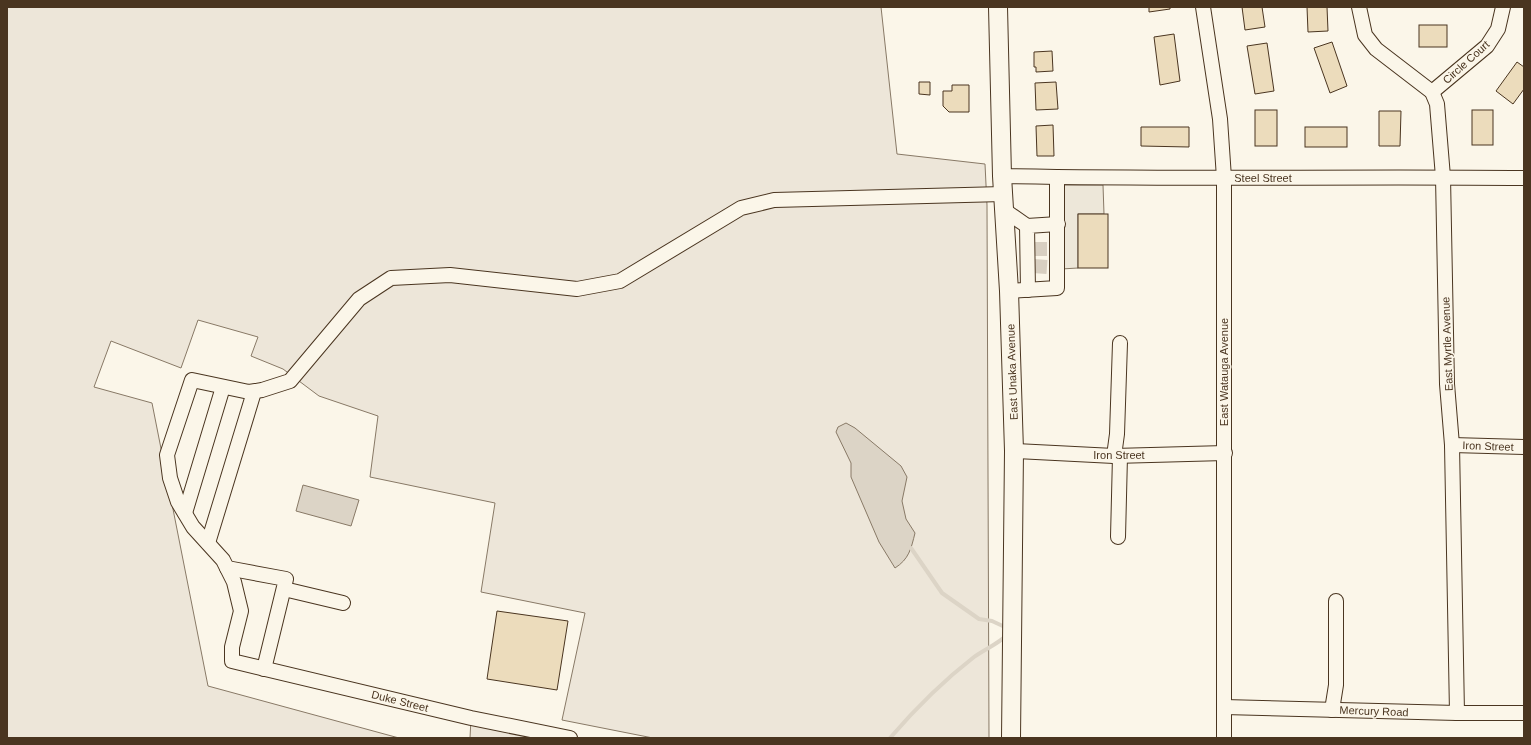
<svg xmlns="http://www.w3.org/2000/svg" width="1531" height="745" viewBox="0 0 1531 745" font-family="Helvetica,sans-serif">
	<rect width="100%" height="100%" fill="#fbf6e9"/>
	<g fill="#ede6d9" stroke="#887966">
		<polygon points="7,7 881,7 897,154 985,164 987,205 989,738 653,738 562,720 585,613 481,592 495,503 370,477 378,416 319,396 283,369 251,356 258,337 198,320 181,368 111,341 94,387 152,403 208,686 399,738 7,738"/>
		<polygon points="471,718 561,738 470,738"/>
	</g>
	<polygon fill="#ede7d9" stroke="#887966" points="1061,185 1103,185 1104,214 1078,214 1078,268 1061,269"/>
	<g fill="#dcd4c6" stroke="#887966">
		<path d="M 846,423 L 855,428 L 901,466 L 907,477 L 902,501 L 906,519 L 915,533 C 911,549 909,559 895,568 L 879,542 L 851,477 L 851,463 L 836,432 L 838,427 Z"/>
		<polygon points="303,485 359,500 351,526 296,511"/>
	</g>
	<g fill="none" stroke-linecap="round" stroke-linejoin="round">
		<g stroke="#dcd4c6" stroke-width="4">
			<polyline points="911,548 942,593 979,619 992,621 1007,628"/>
			<path d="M 890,738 C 915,709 943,681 974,657 C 985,649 998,644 1007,635"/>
		</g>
	</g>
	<g fill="#ecdcbc" stroke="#4a3520">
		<polygon points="1149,7 1170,7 1170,9 1149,12"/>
		<polygon points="1242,7 1262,7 1265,27 1245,30"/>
		<polygon points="1307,7 1327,7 1328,31 1308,32"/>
		<rect x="1419" y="25" width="28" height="22"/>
		<polygon points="1174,34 1180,81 1160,85 1154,37"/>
		<polygon points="1332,42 1347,86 1330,93 1314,48"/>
		<polygon points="1267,43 1274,91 1255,94 1247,46"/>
		<polygon points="1052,51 1053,71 1036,72 1036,67 1034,67 1034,52"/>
		<polygon points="1517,62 1524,67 1524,89 1513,104 1496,91"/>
		<polygon points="919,82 930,82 930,95 919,94"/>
		<polygon points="1056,82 1058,109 1036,110 1035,83"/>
		<polygon points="952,85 969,85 969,112 949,112 943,106 943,91 952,91"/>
		<rect x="1255" y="110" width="22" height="36"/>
		<rect x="1472" y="110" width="21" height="35"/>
		<polygon points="1379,111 1401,111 1400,146 1379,146"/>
		<polygon points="1053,125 1054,156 1037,156 1036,126"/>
		<polygon points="1141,127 1189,127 1189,147 1141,146"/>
		<rect x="1305" y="127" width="42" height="20"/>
		<rect x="1078" y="214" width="30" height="54"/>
		<polygon points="497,611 568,621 557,690 487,679"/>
	</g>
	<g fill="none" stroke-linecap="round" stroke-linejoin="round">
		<g stroke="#d8cfc1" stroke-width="14" stroke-dasharray="14 7" stroke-linecap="butt">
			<polyline points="1033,249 1047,249"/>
			<polyline points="1033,266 1047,267"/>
		</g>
		<g stroke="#4a3520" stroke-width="16">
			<g id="minor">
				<polyline points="1203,7 1220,119 1224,178 1224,738"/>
				<polyline points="1359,7 1365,35 1376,49 1432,92 1437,104 1443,177 1447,384 1452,445 1457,713"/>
				<polyline points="1432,92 1487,46 1498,29 1503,7"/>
				<path d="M 1002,176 C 1176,180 1350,176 1524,178"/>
				<polyline points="1004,210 1027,226"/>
				<polyline points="1028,290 1027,226 1058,224"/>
				<polyline points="1009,291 1057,288 1057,177"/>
				<polyline points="1452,445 1524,447"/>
				<polyline points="1014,451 1114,456 1225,453"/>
				<polyline points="1114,456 1117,434 1120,343"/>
				<polyline points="185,513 223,387"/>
				<polyline points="1118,537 1120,456"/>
				<polyline points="208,543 254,392"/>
				<polyline points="227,568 286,579 264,669"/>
				<polyline points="284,589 343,603"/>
				<polyline points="1224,707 1457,713 1524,713"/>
				<polyline points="1332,710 1336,685 1336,601"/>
				<polyline points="570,738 471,718 232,661 232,647 241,611 234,582 223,560 193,527 178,502 170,478 167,455 192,380 249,392 262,390 290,381 359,299 391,278 450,275 577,289 620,281 741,208 774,200 1003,194"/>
			</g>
		</g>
		<g stroke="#4a3520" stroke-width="20">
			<polyline id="major" points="998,7 1002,176 1009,291 1014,451 1011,738"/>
		</g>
		<use href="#minor" stroke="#fbf6e9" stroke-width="14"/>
		<use href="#major" stroke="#fbf6e9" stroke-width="18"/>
	</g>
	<g text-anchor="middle" stroke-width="3" stroke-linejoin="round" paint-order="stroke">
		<g font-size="11" fill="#4a3520" stroke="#fbf6e9">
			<text transform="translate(1466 62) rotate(-42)" y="4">Circle Court</text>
			<text x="1263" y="182">Steel Street</text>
			<text transform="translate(1447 344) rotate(-92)" y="4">East Myrtle Avenue</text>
			<text transform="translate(1012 372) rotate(-92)" y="4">East Unaka Avenue</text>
			<text transform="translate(1224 372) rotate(-90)" y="4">East Watauga Avenue</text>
			<text transform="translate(1488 446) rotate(2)" y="4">Iron Street</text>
			<text x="1119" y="459">Iron Street</text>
			<text transform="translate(400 701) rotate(14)" y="4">Duke Street</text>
			<text transform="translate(1374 711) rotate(2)" y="4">Mercury Road</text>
		</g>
	</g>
	<rect width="1531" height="745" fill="none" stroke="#4a3520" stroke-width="16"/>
</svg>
